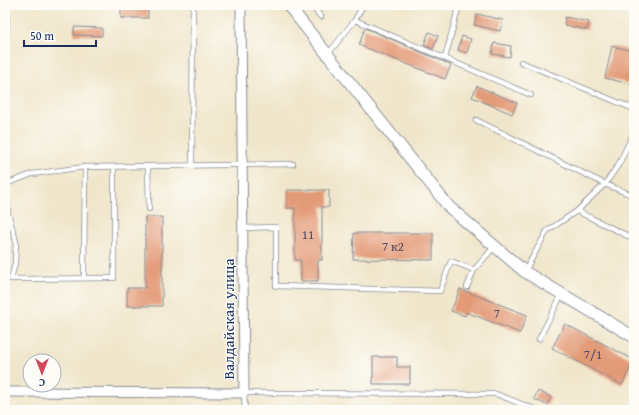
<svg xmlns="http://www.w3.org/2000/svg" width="639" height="415" viewBox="0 0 639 415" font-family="'Gentium Book Plus',serif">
	<rect width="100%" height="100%" fill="#fdfcf7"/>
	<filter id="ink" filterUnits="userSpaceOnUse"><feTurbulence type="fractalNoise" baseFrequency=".025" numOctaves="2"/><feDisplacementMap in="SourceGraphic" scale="8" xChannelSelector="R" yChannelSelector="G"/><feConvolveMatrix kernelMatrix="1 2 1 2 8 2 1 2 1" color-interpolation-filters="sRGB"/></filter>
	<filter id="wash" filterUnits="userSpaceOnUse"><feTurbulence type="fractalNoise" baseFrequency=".012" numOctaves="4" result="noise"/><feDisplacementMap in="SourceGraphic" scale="16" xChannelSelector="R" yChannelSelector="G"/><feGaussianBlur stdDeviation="0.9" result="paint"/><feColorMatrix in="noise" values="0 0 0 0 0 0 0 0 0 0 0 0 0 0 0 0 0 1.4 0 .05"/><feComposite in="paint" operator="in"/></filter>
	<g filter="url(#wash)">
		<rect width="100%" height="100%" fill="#f0e6cb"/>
		<g id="blocks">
			<g fill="#e39a77">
				<rect x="121" y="5" width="27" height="13"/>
				<polygon points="477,14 503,20 500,31 474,25"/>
				<polygon points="565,17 589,22 587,30 564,25"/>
				<polygon points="74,27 102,28 102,36 74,35"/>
				<polygon points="365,28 451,65 445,79 359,45"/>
				<polygon points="429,32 438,36 433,49 424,45"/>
				<polygon points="462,36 471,39 467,53 458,50"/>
				<polygon points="494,43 511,46 510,57 492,54"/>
				<polygon points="612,46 634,51 634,85 605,78"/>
				<polygon points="477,86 517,103 512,114 472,97"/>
				<polygon points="287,190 329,190 329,207 322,207 322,260 318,260 318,281 301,281 301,260 295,260 295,208 287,208"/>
				<polygon points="145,217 162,217 162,306 127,306 127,288 145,288"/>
				<polygon points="354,233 433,233 433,260 353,259"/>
				<polygon points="460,289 527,315 520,333 466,312 465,316 451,311"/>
				<polygon points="565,324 634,360 622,385 552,348"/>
				<polygon points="373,357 397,357 397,367 410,367 410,384 373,384"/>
				<polygon points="538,391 551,397 547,405 534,399"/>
			</g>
		</g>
	</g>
	<g filter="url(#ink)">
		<use href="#blocks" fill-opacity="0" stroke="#868a94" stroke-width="1"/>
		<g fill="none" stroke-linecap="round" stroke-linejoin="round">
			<g stroke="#868a94" stroke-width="6">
				<g id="service">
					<polyline points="311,5 321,17"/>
					<polyline points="355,20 531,95"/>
					<polyline points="328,54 355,20 363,5"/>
					<polyline points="5,56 6,54 7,5"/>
					<polyline points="445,58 458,9 448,5"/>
					<polyline points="521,62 634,109"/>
					<polyline points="476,120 605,184 634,196"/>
					<polyline points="148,166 149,209"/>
					<polyline points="192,166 193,5"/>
					<polyline points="114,167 114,278 11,279 15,263 16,241 8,213 6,184 32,174 85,167 293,164"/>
					<polyline points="577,211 634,239"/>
					<polyline points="244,228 276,227 276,286 440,291 451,261 474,270"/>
					<polyline points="525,271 547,231 577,211 605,184 619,164 634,132"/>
					<polyline points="84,277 85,167"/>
					<polyline points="467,287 474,270 495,246"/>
					<polyline points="539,339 562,294"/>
					<polyline points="245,410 244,393 496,394 537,410"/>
					<polyline points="316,410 383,410"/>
				</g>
			</g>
			<g stroke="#868a94" stroke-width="11">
				<polyline id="minor" points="5,392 244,393 241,5"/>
			</g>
			<g stroke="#868a94" stroke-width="13">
				<polyline id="tertiary" points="288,5 449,207 525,272 634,337"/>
			</g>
			<use href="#service" stroke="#fff" stroke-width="4.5"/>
			<use href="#minor" stroke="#fff" stroke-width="9"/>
			<use href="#tertiary" stroke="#fff" stroke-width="11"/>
		</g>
	</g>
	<g text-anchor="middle" stroke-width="3" stroke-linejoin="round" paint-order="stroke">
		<g font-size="13" fill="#4d4a64">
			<text x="308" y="239">11</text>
			<text x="393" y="251">7 к2</text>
			<text x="497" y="318">7</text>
			<text x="593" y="359">7/1</text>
		</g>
		<g font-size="15" fill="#1b2f5e" stroke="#fdfcf7">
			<text transform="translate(229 319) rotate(-90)" y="5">Валдайская улица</text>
		</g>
	</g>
	<rect width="639" height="415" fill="none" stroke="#fdfcf7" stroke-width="20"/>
	<g transform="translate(42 373) rotate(180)"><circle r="19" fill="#fdfcf7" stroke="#a3aaba"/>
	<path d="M0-3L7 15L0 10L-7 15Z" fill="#d1495b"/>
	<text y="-6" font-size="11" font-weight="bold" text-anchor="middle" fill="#1b2f5e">С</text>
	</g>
	<path d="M24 40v6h72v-6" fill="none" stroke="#1b2f5e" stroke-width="2"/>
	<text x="30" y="40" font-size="12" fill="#1b2f5e" stroke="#fdfcf7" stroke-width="3" paint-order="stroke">50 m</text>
</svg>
